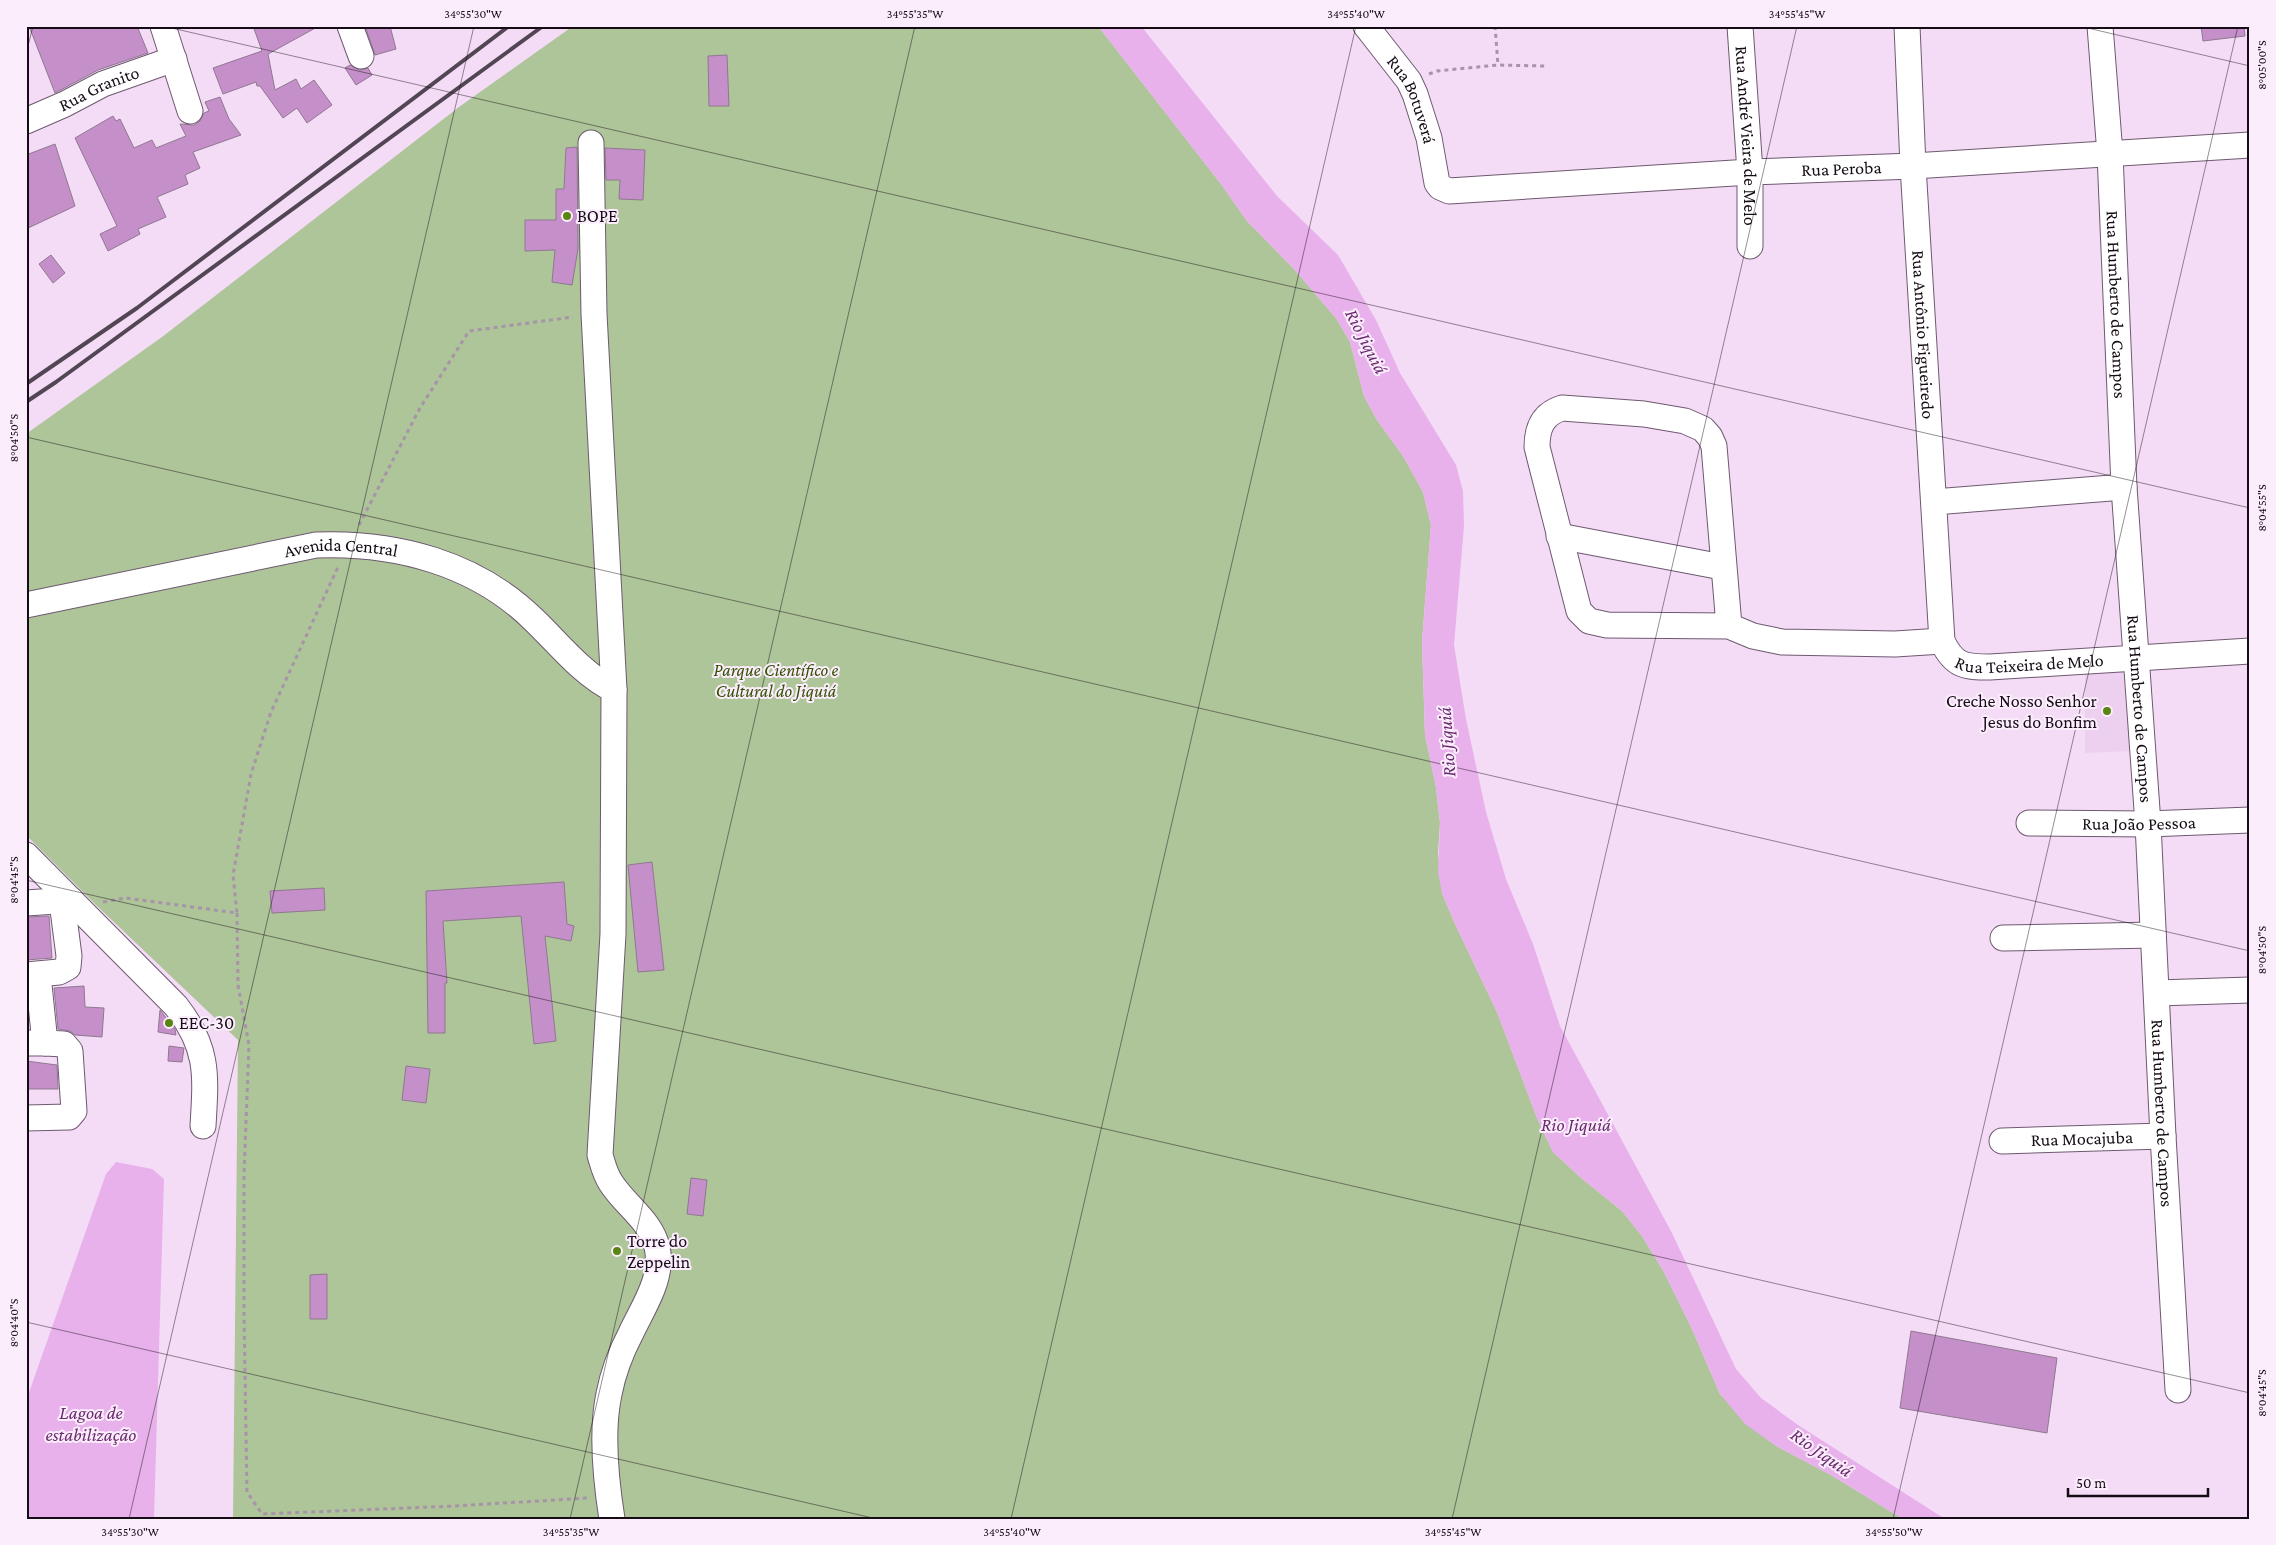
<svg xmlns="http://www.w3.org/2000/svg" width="2276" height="1545" viewBox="0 0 2276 1545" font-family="'Crimson Pro',serif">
	<rect width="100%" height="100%" fill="#f5dcf6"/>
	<polygon fill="#edcfef" points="2127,668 2132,751 2085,753 2085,670"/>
	<polygon fill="#aec499" points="573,26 1098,26 1221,184 1247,221 1293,268 1336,318 1350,342 1364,396 1377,420 1403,456 1423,492 1431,525 1422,642 1425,735 1436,787 1440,823 1438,853 1442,893 1455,924 1497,1012 1537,1118 1553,1152 1580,1177 1622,1211 1642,1236 1664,1272 1692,1329 1720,1394 1776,1446 1831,1475 1903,1519 233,1519 238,1040 96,905 26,835 26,434 162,337 459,107"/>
	<g fill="#e8b1eb">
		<polygon points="1098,26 1141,26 1277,196 1338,255 1376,320 1400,373 1456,465 1463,491 1464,526 1454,645 1466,719 1486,812 1506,879 1533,944 1560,1026 1672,1233 1736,1369 1761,1398 1798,1425 1945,1519 1903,1519 1831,1475 1776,1446 1745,1424 1720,1394 1692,1329 1664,1272 1642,1236 1622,1211 1580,1177 1553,1152 1537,1118 1497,1012 1455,924 1442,893 1438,873 1440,823 1436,787 1425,735 1422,642 1431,525 1423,492 1403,456 1377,420 1364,396 1350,342 1336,318 1293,268 1247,221 1221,184"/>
		<polygon points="116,1162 152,1169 164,1179 154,1519 26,1519 26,1401 106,1174"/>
	</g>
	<g fill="#c590c9" stroke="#8f7890">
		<polygon points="29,26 137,26 148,53 98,70 55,93"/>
		<polygon points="253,26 319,26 268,54 275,90 296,79 301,89 314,80 332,105 307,123 297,108 283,118 260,86 257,86 256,82 223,94 213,68 262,51"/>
		<polygon points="365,26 390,26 396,49 375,55"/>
		<polygon points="2201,26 2244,26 2245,36 2203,41"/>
		<polygon points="727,55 729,106 709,106 708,56"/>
		<polygon points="350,65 359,70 368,68 372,75 356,85 345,68"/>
		<polygon points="220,97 229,119 241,135 193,152 200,168 185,175 188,184 157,197 166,217 138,229 140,234 108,251 100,234 117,226 75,138 113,116 116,121 120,119 134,148 152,140 156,148 186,136 180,124 194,125 200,121 204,113 209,111 205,102"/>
		<polygon points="55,144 75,206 26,229 26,155"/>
		<polygon points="577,147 578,249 572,285 552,282 555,250 525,251 525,220 556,220 556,189 564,189 566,148"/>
		<polygon points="605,148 645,150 643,200 619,199 620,180 606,180"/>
		<polygon points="51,255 65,273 53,283 39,264"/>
		<polygon points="652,862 664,970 638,972 628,865"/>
		<polygon points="564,882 567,924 574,926 571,941 545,936 556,1041 534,1044 521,916 443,921 447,983 445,983 445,1033 428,1033 426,891"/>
		<polygon points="324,888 325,910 272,913 270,891"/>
		<polygon points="49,916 52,958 26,960 26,917"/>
		<polygon points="84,986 85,1007 104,1008 102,1037 75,1035 70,1031 58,1029 54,988"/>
		<polygon points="160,1010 175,1029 176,1035 158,1032"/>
		<polygon points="169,1046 184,1048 182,1062 168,1061"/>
		<polygon points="26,1061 57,1065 58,1089 26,1089"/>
		<polygon points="406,1066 430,1069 426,1103 402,1100"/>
		<polygon points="691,1178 707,1180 703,1216 687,1214"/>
		<polygon points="327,1274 327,1319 310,1319 310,1275"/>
		<polygon points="1911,1331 2057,1358 2047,1433 1900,1408"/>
	</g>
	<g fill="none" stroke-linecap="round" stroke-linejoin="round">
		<g stroke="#6e5970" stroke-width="27">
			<g id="minor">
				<polyline points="163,26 190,111"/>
				<polyline points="350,26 361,56"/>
				<path id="s1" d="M 1366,26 L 1409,81 L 1415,94 L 1429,138 L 1437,183 L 1440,187 L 1449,191 L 1750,172 L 1913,166 L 2250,145"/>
				<path id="s2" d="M 1740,26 L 1750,172 L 1750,246"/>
				<path id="s3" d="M 1907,26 L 1913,166 L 1942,641 C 1954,666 1964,667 1990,667 L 2250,651"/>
				<path id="s4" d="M 2100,26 L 2110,154 L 2124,487 L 2148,824 L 2163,1136 L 2178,1390"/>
				<path id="s5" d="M 26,121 L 65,104 L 103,84 L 174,59"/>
				<path d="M 591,143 L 594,314 L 614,690 L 613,934 L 600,1155 C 603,1165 605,1174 611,1183 C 625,1205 651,1221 657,1247 C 664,1278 643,1307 631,1333 C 621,1352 613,1373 609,1394 C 601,1431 606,1481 612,1519"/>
				<polyline points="1934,502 2124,487"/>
				<polyline points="1559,536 1722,567"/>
				<path id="s6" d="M 26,605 L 316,545 C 396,542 476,563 534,620 C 560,645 582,674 614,690"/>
				<path d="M 1729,626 L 1714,446 L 1710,437 L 1703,429 L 1685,421 L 1644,414 L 1562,408 C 1543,414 1537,427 1537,447 L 1579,611 L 1589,621 L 1607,625 L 1729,626 L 1753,636 L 1782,642 L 1895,644 L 1942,641"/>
				<path id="s7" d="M 2029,823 L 2148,824 L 2250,820"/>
				<path d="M 26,855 L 176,1006 C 209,1048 206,1075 203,1126"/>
				<polyline points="26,903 71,900"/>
				<polyline points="2003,938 2153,935"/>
				<polyline points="26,975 59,972 68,967 69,956 62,902"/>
				<polyline points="2157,993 2250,990"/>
				<polyline points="26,1043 45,1043 38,975"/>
				<polyline points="26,1118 69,1117 74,1111 70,1051 64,1044 45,1043"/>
				<path id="s8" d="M 2002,1141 L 2163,1136"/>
			</g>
		</g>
		<g stroke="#a794a8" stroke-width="3" stroke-dasharray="4 4" stroke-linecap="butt">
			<polyline points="1495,26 1498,65"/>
			<polyline points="1429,74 1437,71 1498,65 1545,66"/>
			<polyline points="359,525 420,408 469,331 573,317"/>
			<polyline points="103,902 126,898 237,913 233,875 251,774 271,712 338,567"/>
			<polyline points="237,913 238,985 249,1045 244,1173 244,1314 247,1492 262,1514 455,1506 587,1498"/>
		</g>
		<use href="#minor" stroke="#fff" stroke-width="25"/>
		<g stroke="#534654" stroke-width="4">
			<polyline points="26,384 137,308 509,26"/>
			<polyline points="26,402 56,382 543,26"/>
		</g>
	</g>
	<path fill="none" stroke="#150c15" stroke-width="1" stroke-opacity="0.45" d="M 163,26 L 2250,508M 2079,26 L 2250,66M 26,54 L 33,26M 26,437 L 2250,951M 26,880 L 2250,1393M 26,1322 L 877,1519M 129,1519 L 474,26M 570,1519 L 915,26M 1011,1519 L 1356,26M 1452,1519 L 1797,26M 1893,1519 L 2238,26"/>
	<g fill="#598513" stroke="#fcedfd" stroke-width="2">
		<circle cx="567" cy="216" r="5"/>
		<circle cx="2107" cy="711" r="5"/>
		<circle cx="169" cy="1023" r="5"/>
		<circle cx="617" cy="1251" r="5"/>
	</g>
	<g text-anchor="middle" stroke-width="4" stroke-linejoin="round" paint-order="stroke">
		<g font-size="18" fill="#150c15" stroke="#fcedfd">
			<text dy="6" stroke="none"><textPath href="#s5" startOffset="80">Rua Granito</textPath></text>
			<text dy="6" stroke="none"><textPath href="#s1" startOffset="88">Rua Botuverá</textPath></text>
			<text dy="6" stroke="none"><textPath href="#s2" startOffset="110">Rua André Vieira de Melo</textPath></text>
			<text dy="6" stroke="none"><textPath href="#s1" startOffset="584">Rua Peroba</textPath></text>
			<text dy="6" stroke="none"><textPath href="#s4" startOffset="279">Rua Humberto de Campos</textPath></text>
			<text dy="6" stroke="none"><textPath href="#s3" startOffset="309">Rua Antônio Figueiredo</textPath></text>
			<text dy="6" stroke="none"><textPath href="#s6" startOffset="321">Avenida Central</textPath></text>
			<text dy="6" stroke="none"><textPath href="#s3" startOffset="715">Rua Teixeira de Melo</textPath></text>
			<text dy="6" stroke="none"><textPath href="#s4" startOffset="684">Rua Humberto de Campos</textPath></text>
			<text dy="6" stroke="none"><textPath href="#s7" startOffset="110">Rua João Pessoa</textPath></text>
			<text dy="6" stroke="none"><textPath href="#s4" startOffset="1089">Rua Humberto de Campos</textPath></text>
			<text dy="6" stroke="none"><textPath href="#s8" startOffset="80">Rua Mocajuba</textPath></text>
		</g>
		<g font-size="18" fill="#150c15" stroke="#fcedfd" text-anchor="start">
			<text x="577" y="222">BOPE</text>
			<text x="2097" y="707" text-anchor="end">Creche Nosso Senhor<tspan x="2097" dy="21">Jesus do Bonfim</tspan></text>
			<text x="179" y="1029">EEC-30</text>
			<text x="627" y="1247">Torre do<tspan x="627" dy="21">Zeppelin</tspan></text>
		</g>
		<g font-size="18" font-style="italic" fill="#335002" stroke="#fcedfd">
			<text x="776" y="676">Parque Científico e<tspan x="776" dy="21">Cultural do Jiquiá</tspan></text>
		</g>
		<g font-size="19" font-style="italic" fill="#68296d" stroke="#fcedfd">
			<text transform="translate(1367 341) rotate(63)" y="7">Rio Jiquiá</text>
			<text transform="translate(1446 742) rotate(-94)" y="7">Rio Jiquiá</text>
			<text x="1576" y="1131">Rio Jiquiá</text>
			<text x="91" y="1419">Lagoa de<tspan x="91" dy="22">estabilização</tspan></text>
			<text transform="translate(1822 1452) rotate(35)" y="7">Rio Jiquiá</text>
		</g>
	</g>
	<rect width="2276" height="1545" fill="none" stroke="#fcedfd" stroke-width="55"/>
	<path d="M2068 1488v8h140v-8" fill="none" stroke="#150c15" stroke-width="2.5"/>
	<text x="2076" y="1488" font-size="15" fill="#150c15" stroke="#fcedfd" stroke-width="4" paint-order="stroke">50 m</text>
	<rect x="28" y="28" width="2220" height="1490" fill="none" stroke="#150c15" stroke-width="2"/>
	<g font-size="12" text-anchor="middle" fill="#150c15">
		<text x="473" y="18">34°55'30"W</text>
		<text x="915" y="18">34°55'35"W</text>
		<text x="1356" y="18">34°55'40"W</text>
		<text x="1797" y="18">34°55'45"W</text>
		<text transform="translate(2262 65) rotate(-90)" y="4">8°05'00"S</text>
		<text transform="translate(14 438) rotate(-90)" y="4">8°04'50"S</text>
		<text transform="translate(2262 508) rotate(-90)" y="4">8°04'55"S</text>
		<text transform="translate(14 880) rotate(-90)" y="4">8°04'45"S</text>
		<text transform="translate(2262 950) rotate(-90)" y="4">8°04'50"S</text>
		<text transform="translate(14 1323) rotate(-90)" y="4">8°04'40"S</text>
		<text transform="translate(2262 1393) rotate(-90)" y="4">8°04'45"S</text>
		<text x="130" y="1536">34°55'30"W</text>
		<text x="571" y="1536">34°55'35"W</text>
		<text x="1012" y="1536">34°55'40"W</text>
		<text x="1453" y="1536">34°55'45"W</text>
		<text x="1894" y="1536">34°55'50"W</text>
	</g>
</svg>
